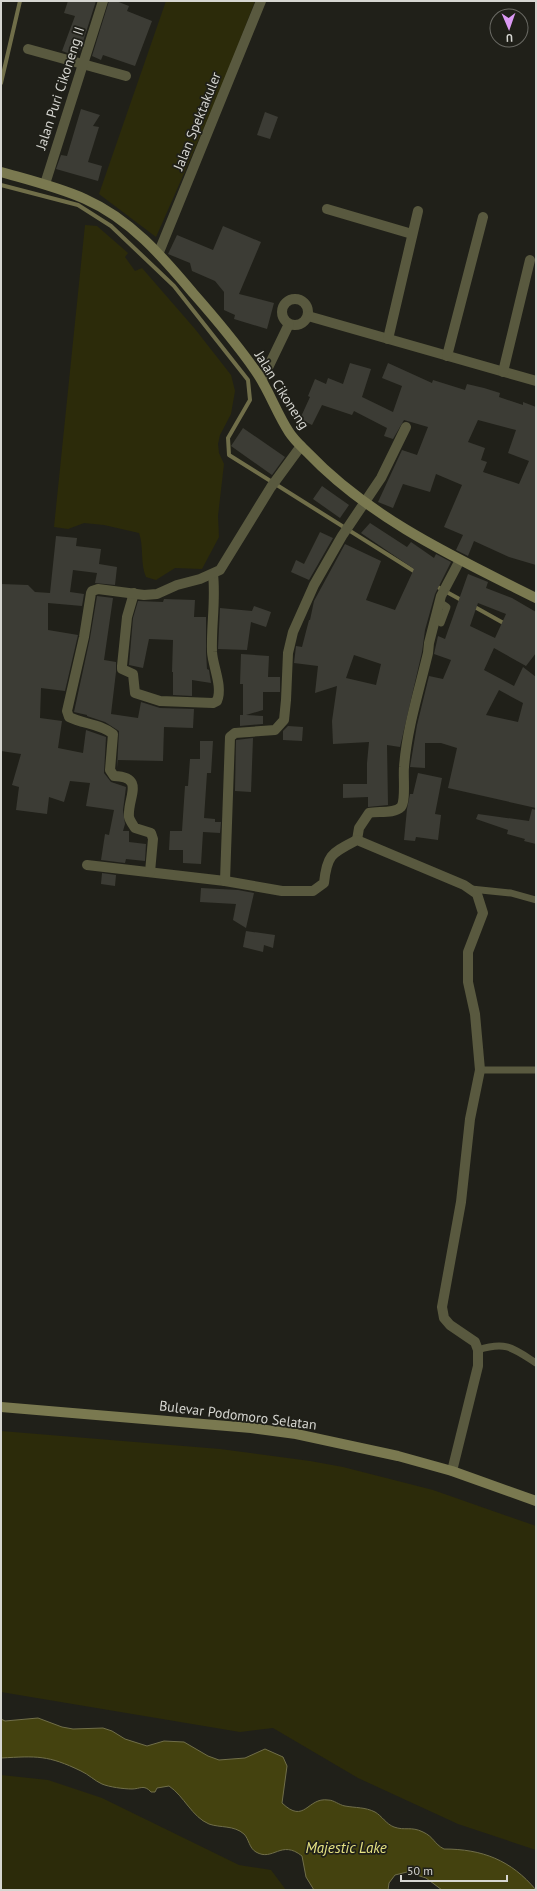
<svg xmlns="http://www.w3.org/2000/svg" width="537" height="1891" viewBox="0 0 537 1891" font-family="'PT Sans',sans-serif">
	<rect width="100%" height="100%" fill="#202019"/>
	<g fill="#2c2b0a">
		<polygon points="166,1 255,1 222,87 156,237 99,194"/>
		<path d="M 85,225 L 97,226 L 128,253 L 125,257 L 135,271 L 142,268 L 195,329 L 231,375 L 235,391 L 231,414 L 220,435 L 218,444 L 219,453 L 224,464 L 218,516 L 219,537 L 202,569 L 175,568 L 156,580 L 146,577 C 140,563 144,547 139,533 L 104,525 L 84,523 L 68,529 L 54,527 Z"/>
		<polygon points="1,1431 220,1449 310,1461 343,1467 433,1490 536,1526 536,1850 458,1824 358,1778 273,1728 240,1732 1,1692"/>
		<polygon points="1,1775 48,1780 102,1798 239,1865 271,1870 286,1890 1,1890"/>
	</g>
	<path fill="#44420f" stroke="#706e49" d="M 38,1718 L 62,1727 L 73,1729 L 103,1728 L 112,1731 L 125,1739 L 147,1746 L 164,1741 L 184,1742 L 208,1756 L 219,1760 L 245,1758 L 265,1749 L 283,1757 L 287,1766 L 282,1803 C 305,1825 307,1797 328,1800 C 334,1800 339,1805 345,1806 C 356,1808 365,1807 375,1812 C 382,1816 386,1824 394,1827 C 405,1831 411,1826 423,1832 C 434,1837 434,1844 444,1849 C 482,1849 511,1860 536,1890 L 442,1890 L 426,1878 L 407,1872 L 395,1875 L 389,1883 L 388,1890 L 314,1890 L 306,1877 L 302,1856 C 281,1839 273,1862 256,1852 C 249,1848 249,1839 244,1834 C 234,1825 220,1828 209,1824 C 192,1817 184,1796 169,1786 L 157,1788 L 155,1792 L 151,1792 C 144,1784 140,1789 132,1789 C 124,1789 109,1787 102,1784 C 95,1781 88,1774 81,1771 C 48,1755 37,1756 1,1758 L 1,1719 L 5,1721 Z"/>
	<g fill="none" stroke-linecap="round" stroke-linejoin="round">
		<g stroke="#706e49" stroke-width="4">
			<polyline points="1,83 20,1"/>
			<polyline points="1,185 78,205 111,226 174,286 248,380 250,400 228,438 229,455 417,573"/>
			<polyline points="434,585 463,601"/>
			<polyline points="473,606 507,625"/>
		</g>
	</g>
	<g fill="#3c3c35" fill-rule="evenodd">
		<polygon points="68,1 96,1 80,51 78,50 76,56 62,51 75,16 64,13"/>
		<polygon points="109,1 116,1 129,6 127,11 152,21 135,66 103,55 101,60 92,56"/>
		<polygon points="81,109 100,115 93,126 99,127 88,162 102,166 98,181 56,169 61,155 67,156"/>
		<polygon points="265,112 278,117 270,139 257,135"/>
		<polygon points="223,226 261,242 239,294 274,303 267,329 234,319 235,315 224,310 224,292 215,281 192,271 190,263 168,254 177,235 213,250"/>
		<path d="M 350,363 L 371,369 L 362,397 L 393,412 L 402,386 L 382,378 L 388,363 L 432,383 L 433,380 L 465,390 L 467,384 L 484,388 L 500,393 L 499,397 L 523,405 L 523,402 L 536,407 L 536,565 L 509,557 L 474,541 L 468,556 L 456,550 L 463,535 L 444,527 L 462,485 L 436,474 L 430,492 L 403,484 L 393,508 L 378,502 L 402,450 L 417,455 L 428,427 L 404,420 L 393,439 L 384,436 L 387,428 L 354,411 L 352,415 L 322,405 L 312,425 L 300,419 L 310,397 L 308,396 L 315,379 L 326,384 L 328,378 L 343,384 ZM 478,420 L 516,430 L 508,453 L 529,461 L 519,484 L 483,472 L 487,462 L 481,460 L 485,448 L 468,442 Z"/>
		<polygon points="243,428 285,457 272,475 231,446"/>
		<polygon points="322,486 349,505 340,518 313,499"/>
		<path d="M 370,523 L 407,547 L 411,542 L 434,558 L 436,554 L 451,562 L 435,594 L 425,630 L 422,652 L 400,747 L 387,745 L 388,805 L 368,807 L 368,797 L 343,798 L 343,784 L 367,784 L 367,763 L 369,742 L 333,744 L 332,721 L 337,686 L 315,693 L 318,666 L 294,663 L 296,646 L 302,647 L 309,620 L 310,620 L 314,601 L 345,544 L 381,561 L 366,600 L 395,610 L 414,569 L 361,533 ZM 354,655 L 381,664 L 376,685 L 346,678 Z"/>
		<polygon points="320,532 333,538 309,580 291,572 296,560 304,564"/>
		<polygon points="56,536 77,538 76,546 101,549 99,564 117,567 115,585 95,583 97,573 73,570 70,592 84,594 82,606 48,603 48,630 78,635 65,691 41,688 40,718 62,721 58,748 83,753 86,730 106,737 104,773 111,782 126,787 123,810 125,824 123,831 129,831 129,842 146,844 145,861 126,859 125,863 101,860 105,834 109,835 114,810 86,806 90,783 70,781 64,802 49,797 47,814 16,810 19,787 12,785 21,754 1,751 1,584 28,585 35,592 50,593"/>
		<path d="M 468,574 L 488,582 L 486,588 L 512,598 L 536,612 L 536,653 L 526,666 L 494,648 L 484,670 L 514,686 L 523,667 L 536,677 L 536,808 L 448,788 L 457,748 L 441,743 L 425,743 L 425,768 L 410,767 L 417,725 L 429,676 L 443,679 L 451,660 L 434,654 L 438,636 L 445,639 ZM 478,603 L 506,614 L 495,638 L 470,626 ZM 499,690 L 523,703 L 518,722 L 486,715 Z"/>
		<polygon points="97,596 113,598 104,660 116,662 116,672 111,714 138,718 141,702 160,708 194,709 193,728 164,727 163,761 118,760 117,768 119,731 105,722 87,716 87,715 74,712 90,638"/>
		<polygon points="164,599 195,600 194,617 206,617 206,652 207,669 209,670 211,683 192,680 192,696 173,695 173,672 172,672 173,640 149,639 143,668 129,665 133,618 138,601 163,602"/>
		<polygon points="254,606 271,612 266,627 251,622 247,650 218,649 220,608 252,611"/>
		<polygon points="241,654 269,656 268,677 280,677 280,692 263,692 263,710 246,715 263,716 263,724 240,726 240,715 243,715 243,684 240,684"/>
		<polygon points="288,726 303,727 302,741 283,740 283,731"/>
		<polygon points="253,738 251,792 235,791 236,740"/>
		<polygon points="200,741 213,741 211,773 207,773 204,818 215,819 215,822 221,822 220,833 203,832 201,864 183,863 183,850 169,850 170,831 182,831 185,786 188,786 190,759 200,759"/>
		<polygon points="418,773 442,778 435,814 441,815 438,840 416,837 415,841 404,840 407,809 410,794 413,794"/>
		<polygon points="532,809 536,810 536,844 524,841 525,839 507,834 508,830 476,819 478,814 529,821"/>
		<polygon points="102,873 116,875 115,886 101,884"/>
		<polygon points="201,888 238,890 254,893 246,928 233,920 236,904 200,902"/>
		<polygon points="246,931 275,935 273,948 264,945 263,952 243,947"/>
	</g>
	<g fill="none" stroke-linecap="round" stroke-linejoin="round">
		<g stroke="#59593f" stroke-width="7">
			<polyline points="440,602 447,607 441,623"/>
			<polyline points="471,889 511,893 536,900"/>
			<polyline points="480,1070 536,1070"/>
			<path d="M 478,1350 C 506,1341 513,1348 536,1363"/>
		</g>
		<g stroke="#59593f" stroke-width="10">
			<polyline points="28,49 126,76"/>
			<polyline points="45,184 103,1"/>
			<polyline points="327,209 412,234"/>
			<polyline points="159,252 261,1"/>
			<circle cx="295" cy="312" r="13"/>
			<polyline points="308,316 536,381"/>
			<polyline points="388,339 418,211"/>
			<polyline points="447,356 483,217"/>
			<polyline points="503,372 530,260"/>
			<polyline points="262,380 289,324"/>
			<path d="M 134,593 L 127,617 L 122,666 L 122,669 L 133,674 L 135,693 L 160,701 L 213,703 L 217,701 C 223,687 213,667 212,652 C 211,626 216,600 213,574"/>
			<path d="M 357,840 L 359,828 L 369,813 C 378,811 394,814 401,807 C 406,801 403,776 404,767 C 407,728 419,691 428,653 L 429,643 L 441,596 L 460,560"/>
			<path d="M 87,865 L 225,881 L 282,891 L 313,891 L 324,883 C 327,854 332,853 357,840 L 464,885 L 477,894 L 483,913 L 468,952 L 468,982 L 475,1014 L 480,1070 L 470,1119 L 461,1202 L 442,1307 L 444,1318 L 450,1325 L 475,1342 L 478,1350 L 478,1366 L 452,1471"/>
			<path d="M 150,872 L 153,839 L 151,833 L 135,828 C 133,825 130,821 129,817 C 127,798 146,777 114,776 L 110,770 L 113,734 C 101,724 83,724 69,717 L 67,711 L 84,637 L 91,593 L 92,591 L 98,589 L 144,595 L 157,594 L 177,585 L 200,579 L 220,570 L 271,487 L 301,446"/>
			<polyline points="225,881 230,737 235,733 275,730 284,720 286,700 288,653 293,632 314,585 342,536 381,478 406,427"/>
		</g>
		<g stroke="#7a7950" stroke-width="10">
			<path d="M 1,172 C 29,180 58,187 85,199 C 130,219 162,256 193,293 C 215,318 236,343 255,370 C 269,390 276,412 289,432 C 294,440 301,446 308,453 C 371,519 456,558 536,598"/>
			<polyline points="1,1407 251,1428 296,1434 398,1456 452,1471 536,1501"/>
		</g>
	</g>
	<g text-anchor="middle" stroke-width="3.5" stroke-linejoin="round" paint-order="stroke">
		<g font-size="14" fill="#d6d6d1" stroke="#202019">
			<text transform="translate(60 88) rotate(-72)" y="5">Jalan Puri Cikoneng II</text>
			<text transform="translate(197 121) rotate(-68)" y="5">Jalan Spektakuler</text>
			<text transform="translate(282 390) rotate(58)" y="5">Jalan Cikoneng</text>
			<text transform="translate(238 1415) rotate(7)" y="5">Bulevar Podomoro Selatan</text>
		</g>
		<g font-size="15" font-style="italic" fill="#e5e283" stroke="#202019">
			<text x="346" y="1853">Majestic Lake</text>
		</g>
	</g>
	<rect width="537" height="1891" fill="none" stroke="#d6d6d1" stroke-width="4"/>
	<g transform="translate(509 28) rotate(178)"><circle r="19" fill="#202019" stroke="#696963"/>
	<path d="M0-3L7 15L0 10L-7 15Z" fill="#dc99f4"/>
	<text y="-6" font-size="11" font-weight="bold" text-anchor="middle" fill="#d6d6d1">U</text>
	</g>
	<path d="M401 1875v6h106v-6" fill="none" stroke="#d6d6d1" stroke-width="2"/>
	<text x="407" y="1875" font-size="12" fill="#d6d6d1" stroke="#202019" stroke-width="3" paint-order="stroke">50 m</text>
</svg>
